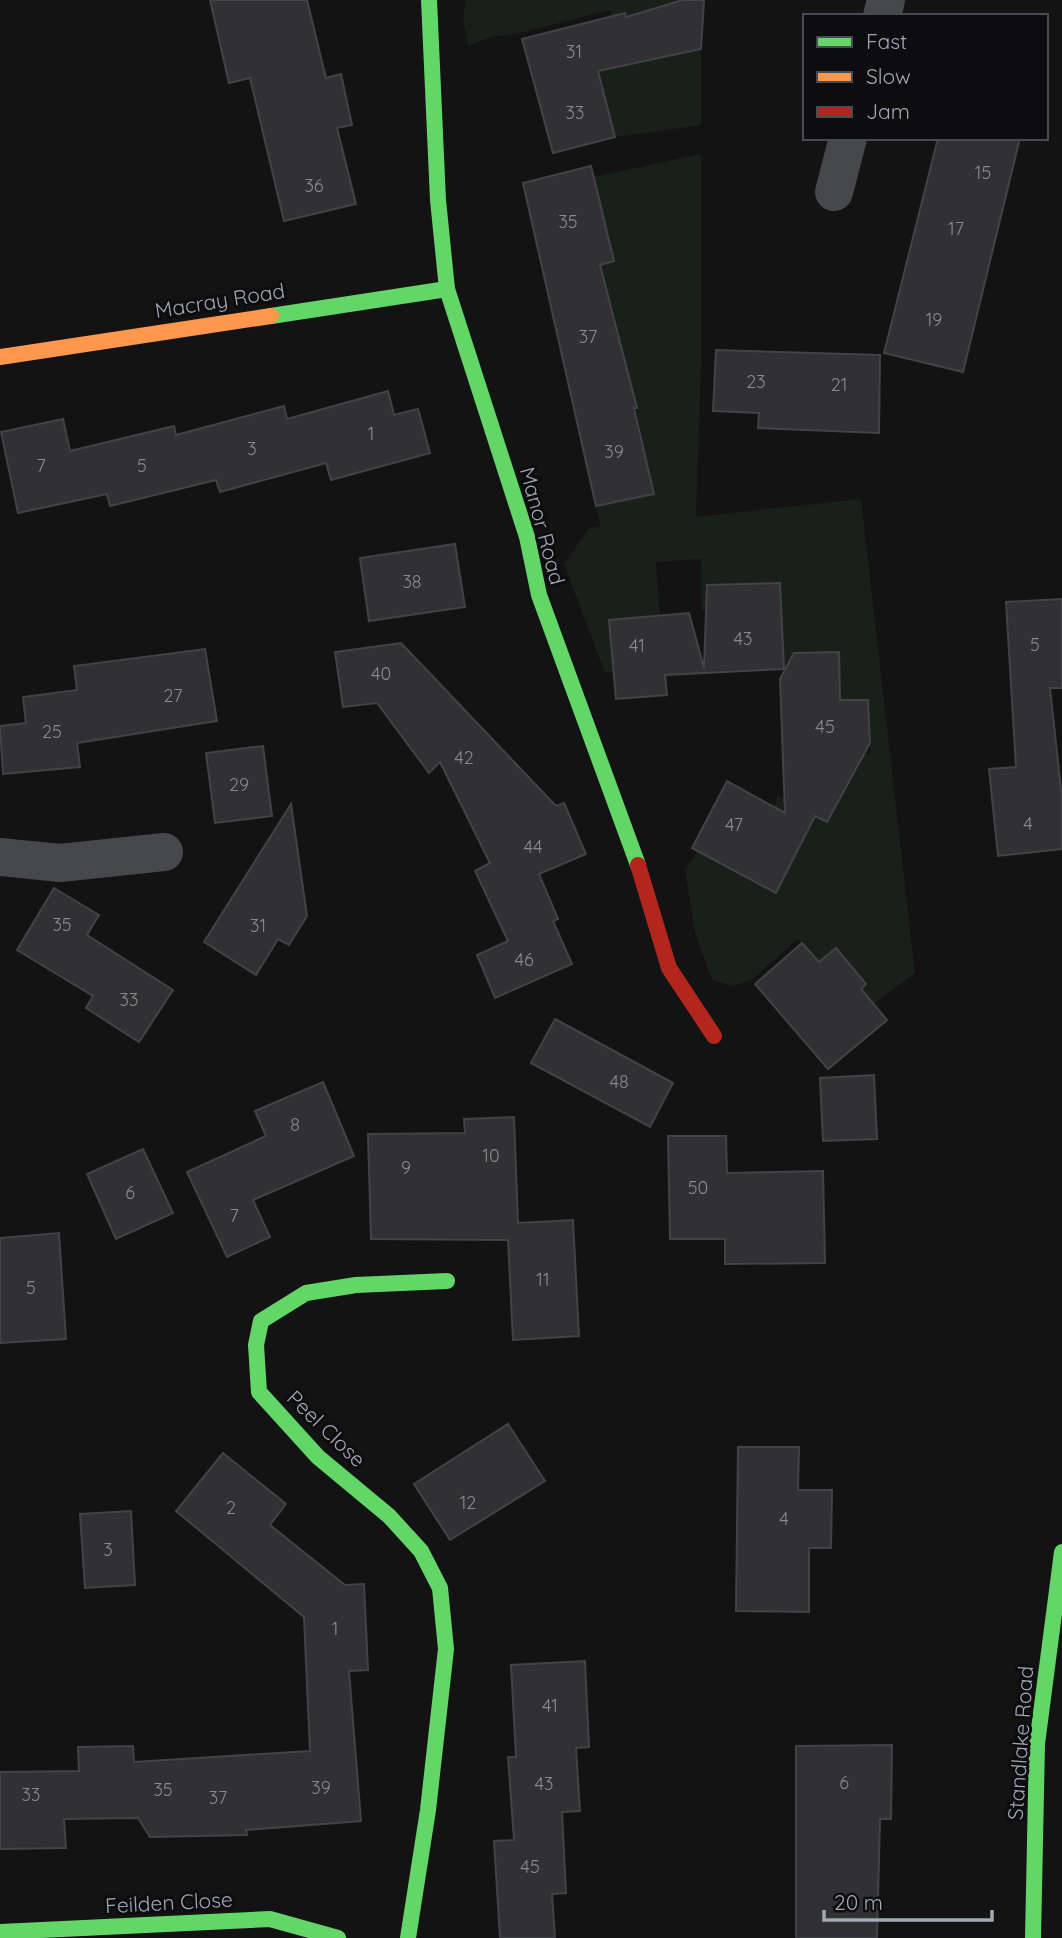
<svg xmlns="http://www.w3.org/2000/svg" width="1062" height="1938" viewBox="0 0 1062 1938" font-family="Quicksand,sans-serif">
	<rect width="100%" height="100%" fill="#131313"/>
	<g fill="#19201a">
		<polygon points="466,0 683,0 668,56 701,49 701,125 615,137 598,72 625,65 610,10 520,33 494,36 468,46 463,18"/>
		<polygon points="701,154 701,364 696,517 861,499 915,973 874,1004 861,989 866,984 836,948 819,962 798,939 751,980 733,986 712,980 695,933 685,869 698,851 776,892 774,807 778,796 787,801 810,757 870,754 868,700 840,700 838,652 794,653 795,667 784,669 779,583 742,584 743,608 702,610 701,559 656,562 660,616 609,620 614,672 605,673 564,564 589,528 601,526 596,506 654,493 631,384 599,265 614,262 593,177"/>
	</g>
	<g fill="#313133" stroke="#414347" stroke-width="2">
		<polygon points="210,0 307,0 326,78 341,74 352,125 337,128 356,204 284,221 250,78 229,83"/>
		<polygon points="683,0 704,0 701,49 598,71 615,137 553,153 522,39 625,13 626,17"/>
		<polygon points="938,138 1020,138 963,372 884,353"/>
		<polygon points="591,166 614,261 600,265 637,408 634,408 654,494 596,506 523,183"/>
		<polygon points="716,350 880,355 879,433 758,428 759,413 713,411"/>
		<polygon points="388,391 394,415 418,409 430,453 331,480 326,463 220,492 216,480 110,506 107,494 18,513 1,432 63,419 70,451 174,426 176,435 284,406 287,419"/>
		<polygon points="455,544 465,607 369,621 360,558"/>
		<polygon points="780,583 784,669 665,675 667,695 616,699 609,620 689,613 704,668 707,585"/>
		<polygon points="1062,599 1062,688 1050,688 1062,799 1062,849 998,856 989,769 1016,767 1006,602"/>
		<polygon points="401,643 556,806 564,803 586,854 539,874 558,919 553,921 572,964 495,998 477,955 508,941 475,871 490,863 440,762 429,773 377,703 343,707 335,652"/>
		<polygon points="205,649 217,721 77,743 80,767 3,774 0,726 26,723 23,697 77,690 74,666"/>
		<polygon points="839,652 840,700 868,700 870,743 827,822 815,816 776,893 692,848 727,781 785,813 780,679 794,653"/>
		<polygon points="263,746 272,816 215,823 206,753"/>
		<polygon points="291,804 307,916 289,945 278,939 256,975 204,942"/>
		<polygon points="54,888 99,915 87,935 173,990 139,1042 86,1008 93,996 17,950"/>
		<polygon points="802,943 819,962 836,948 866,984 861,989 887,1020 828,1069 755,984"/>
		<polygon points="555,1019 673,1083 650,1127 531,1063"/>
		<polygon points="874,1075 877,1139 823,1141 820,1078"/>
		<polygon points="323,1082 354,1156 253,1200 270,1237 227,1257 187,1172 266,1136 255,1111"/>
		<polygon points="514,1117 518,1223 573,1220 579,1336 513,1340 508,1240 371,1239 368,1134 465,1133 464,1119"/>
		<polygon points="668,1136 726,1136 727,1173 823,1171 825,1263 725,1264 725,1239 670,1239"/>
		<polygon points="143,1149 173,1213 116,1239 87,1174"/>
		<polygon points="59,1233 66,1339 0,1343 0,1238"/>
		<polygon points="508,1424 545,1481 450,1540 414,1484"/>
		<polygon points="738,1447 799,1447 798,1490 832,1490 831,1548 809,1548 809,1612 736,1611"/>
		<polygon points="223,1453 286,1504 270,1525 345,1585 364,1584 368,1670 349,1671 361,1821 246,1830 247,1835 150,1837 138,1818 64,1819 66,1848 0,1849 0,1772 79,1771 78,1747 133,1746 134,1762 310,1751 304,1617 176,1511"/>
		<polygon points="131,1511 135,1585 85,1588 80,1514"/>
		<polygon points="585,1661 589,1747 576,1748 580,1811 562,1812 566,1893 552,1894 555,1938 500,1938 494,1841 514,1840 508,1757 516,1757 511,1665"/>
		<polygon points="892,1745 891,1819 880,1819 877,1938 796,1938 796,1746"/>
	</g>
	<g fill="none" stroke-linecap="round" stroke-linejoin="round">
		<g stroke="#47484c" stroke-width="38">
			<polyline points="882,16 886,0"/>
			<polyline points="834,192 848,138"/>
			<polyline points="0,857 60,863 164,852"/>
		</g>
		<g stroke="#63d668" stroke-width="16">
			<polyline points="429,0 438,200 447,289 527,537 539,595 638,865"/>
			<polyline points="271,316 447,289"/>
			<polyline points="0,1932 270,1919 338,1938"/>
			<polyline points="408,1938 428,1810 446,1649 440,1588 421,1551 389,1516 318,1457 259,1392 256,1345 261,1321 306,1293 356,1285 447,1281"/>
			<polyline points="1033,1938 1037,1744 1062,1552"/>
		</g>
		<polyline stroke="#ff974d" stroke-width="16" points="0,357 271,316"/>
		<polyline stroke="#b3261e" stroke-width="16" points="638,865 669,968 714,1036"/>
	</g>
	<g text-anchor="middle" stroke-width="6" stroke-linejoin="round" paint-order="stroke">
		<g font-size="18" fill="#868a95">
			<text x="574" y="58">31</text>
			<text x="575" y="119">33</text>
			<text x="983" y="179">15</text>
			<text x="314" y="192">36</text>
			<text x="568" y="228">35</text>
			<text x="956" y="235">17</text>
			<text x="934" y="326">19</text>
			<text x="588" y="343">37</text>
			<text x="756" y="388">23</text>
			<text x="839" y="391">21</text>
			<text x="371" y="440">1</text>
			<text x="252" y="455">3</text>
			<text x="614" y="458">39</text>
			<text x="41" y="472">7</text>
			<text x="142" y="472">5</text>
			<text x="412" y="588">38</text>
			<text x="743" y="645">43</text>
			<text x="1035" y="651">5</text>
			<text x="637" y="652">41</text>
			<text x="381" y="680">40</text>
			<text x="173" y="702">27</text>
			<text x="825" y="733">45</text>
			<text x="52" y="738">25</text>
			<text x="464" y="764">42</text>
			<text x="239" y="791">29</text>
			<text x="1028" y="830">4</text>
			<text x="734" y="831">47</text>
			<text x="533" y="853">44</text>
			<text x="62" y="931">35</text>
			<text x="258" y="932">31</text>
			<text x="524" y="966">46</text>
			<text x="129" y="1006">33</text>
			<text x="619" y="1088">48</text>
			<text x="295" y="1131">8</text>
			<text x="491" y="1162">10</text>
			<text x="406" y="1174">9</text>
			<text x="698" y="1194">50</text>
			<text x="130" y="1199">6</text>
			<text x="234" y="1222">7</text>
			<text x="543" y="1286">11</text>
			<text x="31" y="1294">5</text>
			<text x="468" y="1509">12</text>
			<text x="231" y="1514">2</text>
			<text x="784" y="1525">4</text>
			<text x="108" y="1556">3</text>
			<text x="335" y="1635">1</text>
			<text x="550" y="1712">41</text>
			<text x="844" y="1789">6</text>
			<text x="544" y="1790">43</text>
			<text x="321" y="1794">39</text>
			<text x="163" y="1796">35</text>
			<text x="31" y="1801">33</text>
			<text x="218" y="1804">37</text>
			<text x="530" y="1873">45</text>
		</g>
		<g font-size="21" fill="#a2a8b6" stroke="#0d0d0f">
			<text transform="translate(220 301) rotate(-9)" y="7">Macray Road</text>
			<text transform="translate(542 526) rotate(75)" y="7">Manor Road</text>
			<text transform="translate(326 1429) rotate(44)" y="7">Peel Close</text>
			<text transform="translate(1021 1743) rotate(-86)" y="7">Standlake Road</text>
			<text transform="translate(169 1903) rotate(-3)" y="7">Feilden Close</text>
		</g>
	</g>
	<rect x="803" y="14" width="245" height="126" fill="#0d0d0f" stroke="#494b52" stroke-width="2"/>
	<rect x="817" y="37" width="35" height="10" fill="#63d668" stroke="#494b52" stroke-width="2"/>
	<text x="866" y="49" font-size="21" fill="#a2a8b6">Fast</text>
	<rect x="817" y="72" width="35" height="10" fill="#ff974d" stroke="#494b52" stroke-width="2"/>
	<text x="866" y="84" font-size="21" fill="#a2a8b6">Slow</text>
	<rect x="817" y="107" width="35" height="10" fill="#b3261e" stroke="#494b52" stroke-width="2"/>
	<text x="866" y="119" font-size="21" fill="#a2a8b6">Jam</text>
	<path d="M824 1910v10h168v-10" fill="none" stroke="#a2a8b6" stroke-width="3.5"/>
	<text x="834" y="1910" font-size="21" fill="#a2a8b6" stroke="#0d0d0f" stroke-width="5" paint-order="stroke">20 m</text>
</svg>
